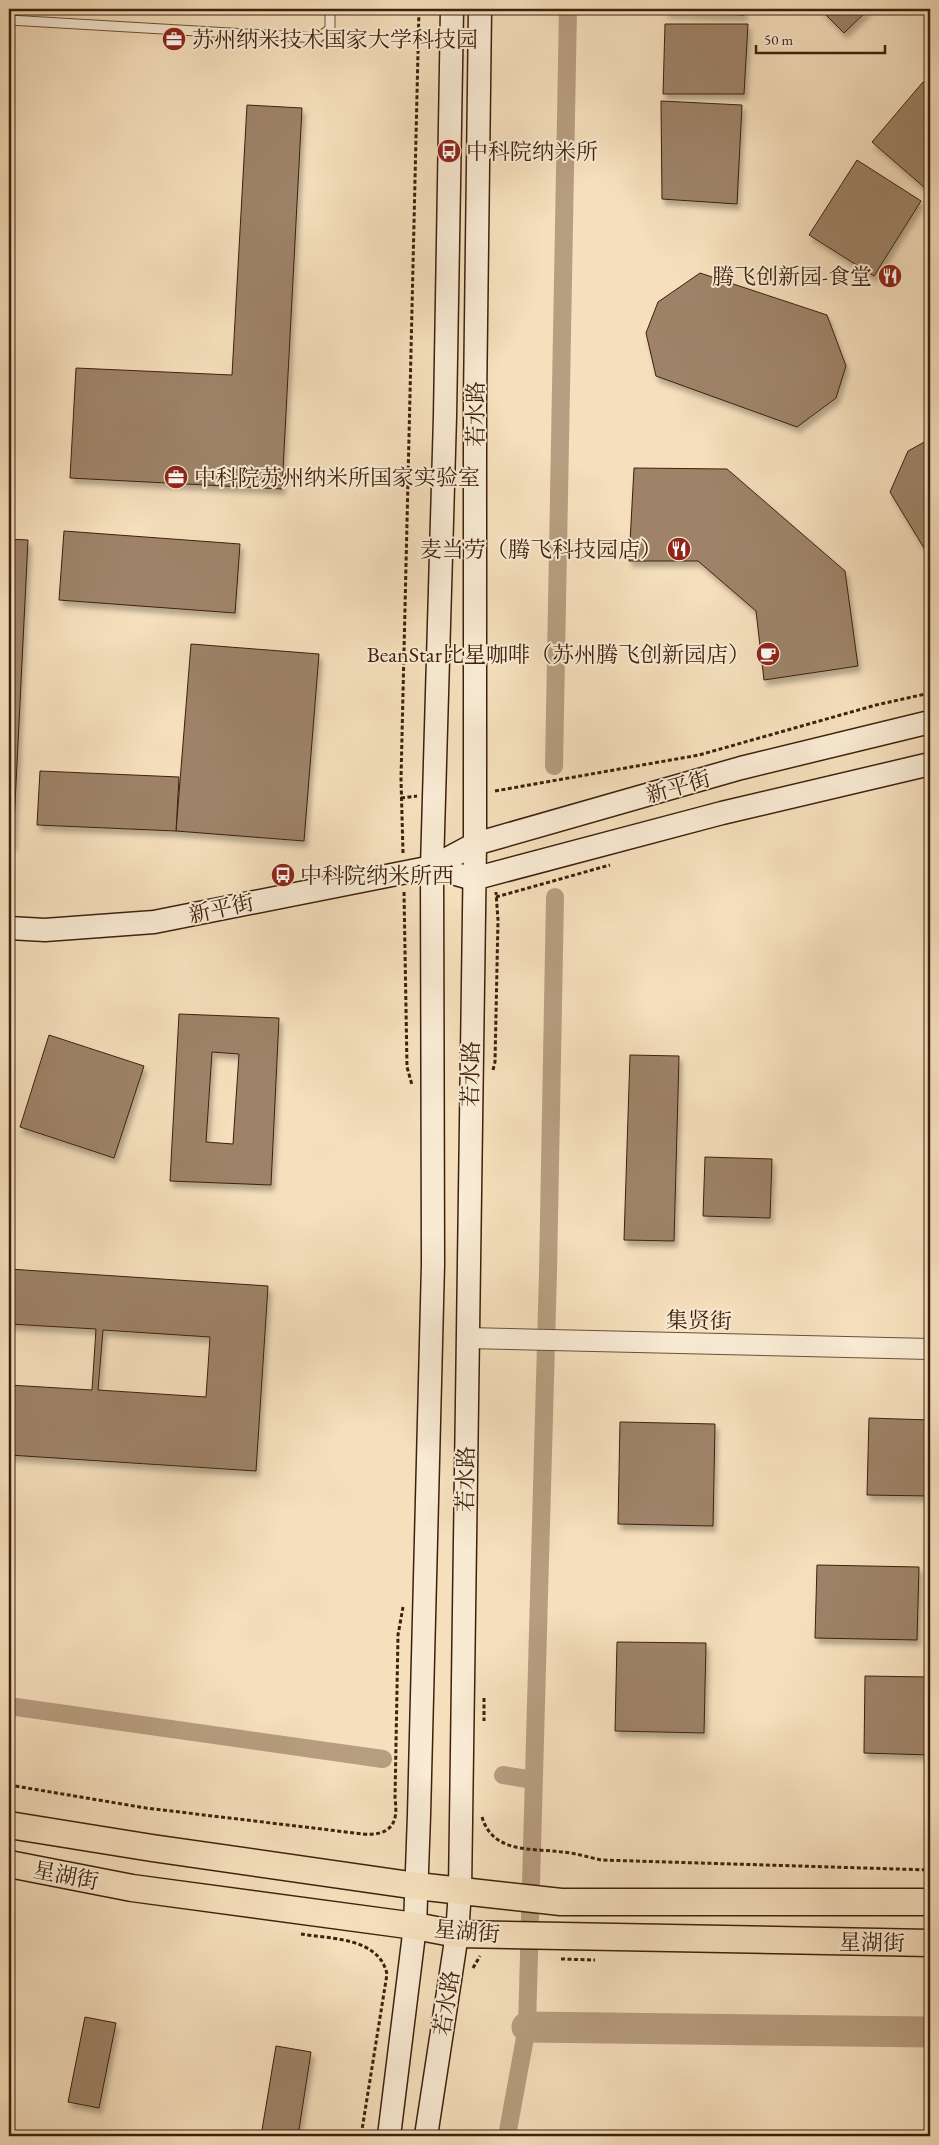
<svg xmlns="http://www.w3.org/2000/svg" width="939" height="2145" viewBox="0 0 939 2145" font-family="'EB Garamond','Noto Serif SC',serif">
	<defs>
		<filter id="shadow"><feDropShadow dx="3" dy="5.5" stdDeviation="2.5" flood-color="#0004"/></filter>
	</defs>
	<rect width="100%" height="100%" fill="#f5dfbc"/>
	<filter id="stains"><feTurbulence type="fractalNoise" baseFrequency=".004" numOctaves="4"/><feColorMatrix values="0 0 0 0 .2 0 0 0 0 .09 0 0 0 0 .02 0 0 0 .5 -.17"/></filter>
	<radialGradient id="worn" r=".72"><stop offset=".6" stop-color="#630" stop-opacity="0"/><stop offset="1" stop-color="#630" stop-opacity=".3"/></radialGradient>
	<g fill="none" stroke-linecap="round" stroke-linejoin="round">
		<g stroke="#b79e80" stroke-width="18">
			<polyline points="554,766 568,9"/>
			<polyline points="9,1706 383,1759"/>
			<polyline points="503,1775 533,1780"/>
			<polyline points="507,2136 527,2027 548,1272 555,897"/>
		</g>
		<polyline stroke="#b79e80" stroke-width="31" points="527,2027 930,2032"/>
	</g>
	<g fill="#9e8368" stroke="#3f200d" fill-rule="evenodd" filter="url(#shadow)">
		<polygon points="665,9 744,9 744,15 665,12"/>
		<polygon points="820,9 869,9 844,33"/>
		<polygon points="665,24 748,24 744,94 663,94"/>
		<polygon points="923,82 930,88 930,181 925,188 872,142"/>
		<polygon points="661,101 742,105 737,204 662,199"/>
		<polygon points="247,105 302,108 282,489 70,478 76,368 232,375"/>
		<polygon points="857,160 921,201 874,276 809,235"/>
		<polygon points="700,273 827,315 846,366 836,398 797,427 656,376 646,333 658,302"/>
		<polygon points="930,439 930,558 890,492 908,451"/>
		<polygon points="634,468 727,469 845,571 858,666 764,680 756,611 698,561 629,561"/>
		<polygon points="64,531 240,544 235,613 59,600"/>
		<polygon points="9,539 28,540 13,845 9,845"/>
		<polygon points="191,644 319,654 304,841 176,831"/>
		<polygon points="40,771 179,777 176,831 37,825"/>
		<path d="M 179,1014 L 279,1018 L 271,1185 L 170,1181 ZM 212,1052 L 239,1054 L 233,1144 L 206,1142 Z"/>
		<polygon points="49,1035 144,1066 114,1158 20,1127"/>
		<polygon points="630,1055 679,1056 674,1241 624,1240"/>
		<polygon points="705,1157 772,1159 770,1218 703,1216"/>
		<path d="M 9,1269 L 268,1286 L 256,1471 L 9,1455 L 9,1385 L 92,1390 L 96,1329 L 9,1324 ZM 103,1330 L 210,1337 L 206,1397 L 98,1390 Z"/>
		<polygon points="869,1418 930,1420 930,1496 867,1495"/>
		<polygon points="620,1422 715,1424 713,1526 618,1524"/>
		<polygon points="817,1565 919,1567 917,1640 815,1638"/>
		<polygon points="617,1642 706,1643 704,1733 615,1731"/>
		<polygon points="865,1676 930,1677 930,1755 864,1753"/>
		<polygon points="85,2017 116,2023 99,2108 68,2102"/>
		<polygon points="276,2046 311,2052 298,2136 261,2136"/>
	</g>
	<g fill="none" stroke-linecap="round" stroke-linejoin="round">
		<g stroke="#6c5039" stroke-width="11">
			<polyline id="service" points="9,20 318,38 330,29 330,9"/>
		</g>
		<g stroke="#6c5039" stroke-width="22">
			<polyline id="tertiary" points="467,1338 930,1349"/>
		</g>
		<g stroke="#3f200d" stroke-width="25">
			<g id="secondary">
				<polyline points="432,867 473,879 722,813 930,764"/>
				<polyline points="9,928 45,930 154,922 432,867 475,844 741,768 930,722"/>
				<polyline points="389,2136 415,1926 419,1815 433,1264 432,867 445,416 452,9"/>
				<polyline points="426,2136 457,1934 460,1891 475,844 475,401 480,9"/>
			</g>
		</g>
		<g stroke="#3f200d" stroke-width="29">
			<g id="primary">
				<polyline points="9,1825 152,1848 417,1886 561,1902 930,1902"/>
				<polyline points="9,1864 132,1888 415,1926 457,1934 930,1943"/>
			</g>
		</g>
		<g stroke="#3f200d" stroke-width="3" stroke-dasharray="4 2.5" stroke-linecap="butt">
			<polyline points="495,791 699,755 876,705 930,693"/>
			<polyline points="401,798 417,796"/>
			<polyline points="403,853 401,779 419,9"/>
			<polyline points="404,892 407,1067 412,1085"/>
			<polyline points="496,897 610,865"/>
			<polyline points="493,1070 495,1062 498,920 496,892"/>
			<polyline points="484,1698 484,1721"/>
			<path d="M 9,1785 L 146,1808 L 363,1834 C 389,1836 399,1825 395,1799 L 398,1635 L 403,1607"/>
			<path d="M 482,1817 C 493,1854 532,1848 562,1852 C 575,1853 588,1857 601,1860 L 930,1870"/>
			<path d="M 301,1934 C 330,1939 379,1937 387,1974 L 361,2136"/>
			<polyline points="561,1959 595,1960"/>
			<polyline points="473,1968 480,1956"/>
		</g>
		<use href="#service" stroke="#f8ead3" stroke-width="9"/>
		<use href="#tertiary" stroke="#f8ead3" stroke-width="20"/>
		<use href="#secondary" stroke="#f8ead3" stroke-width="22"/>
		<use href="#primary" stroke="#f5dfbc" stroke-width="26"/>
	</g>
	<defs>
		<g id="office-disc" transform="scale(1.25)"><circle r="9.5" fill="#8f2418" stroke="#f8ead3"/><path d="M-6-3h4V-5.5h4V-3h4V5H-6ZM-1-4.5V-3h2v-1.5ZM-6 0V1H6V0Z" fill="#fff"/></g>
		<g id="bus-disc" transform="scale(1.25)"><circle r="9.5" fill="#8f2418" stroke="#f8ead3"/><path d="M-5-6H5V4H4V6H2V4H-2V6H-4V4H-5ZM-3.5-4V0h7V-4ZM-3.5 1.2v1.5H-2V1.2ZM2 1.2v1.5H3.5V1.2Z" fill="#fff"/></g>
		<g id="restaurant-disc" transform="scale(1.25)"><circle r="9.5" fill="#8f2418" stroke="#f8ead3"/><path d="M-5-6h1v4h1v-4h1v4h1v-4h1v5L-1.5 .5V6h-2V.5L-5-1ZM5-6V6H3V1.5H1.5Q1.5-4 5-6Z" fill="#fff"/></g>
		<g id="cafe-disc" transform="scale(1.25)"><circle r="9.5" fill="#8f2418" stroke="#f8ead3"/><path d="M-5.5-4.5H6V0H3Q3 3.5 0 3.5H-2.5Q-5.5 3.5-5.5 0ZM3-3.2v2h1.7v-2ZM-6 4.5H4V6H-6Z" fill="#fff"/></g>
	</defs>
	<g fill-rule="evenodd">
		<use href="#office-disc" x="174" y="39"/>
		<use href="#bus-disc" x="449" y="151"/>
		<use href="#restaurant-disc" x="890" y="276"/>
		<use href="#office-disc" x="176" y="477"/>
		<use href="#restaurant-disc" x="679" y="549"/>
		<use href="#cafe-disc" x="768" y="654"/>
		<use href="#bus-disc" x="283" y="875"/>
	</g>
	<g text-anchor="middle" stroke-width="4" stroke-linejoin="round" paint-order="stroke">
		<g font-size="22" fill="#3f200d" stroke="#f8ead3" text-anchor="start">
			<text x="192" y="47">苏州纳米技术国家大学科技园</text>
			<text x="466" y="159">中科院纳米所</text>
			<text x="872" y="284" text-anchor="end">腾飞创新园-食堂</text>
			<text x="194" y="485">中科院苏州纳米所国家实验室</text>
			<text x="662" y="557" text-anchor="end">麦当劳（腾飞科技园店）</text>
			<text x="750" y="662" text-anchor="end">BeanStar比星咖啡（苏州腾飞创新园店）</text>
			<text x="300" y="883">中科院纳米所西</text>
		</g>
		<g font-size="22" fill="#3f200d" stroke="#f8ead3">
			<text transform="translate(475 414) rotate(-90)" y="8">若水路</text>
			<text transform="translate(678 786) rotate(-16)" y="8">新平街</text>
			<text transform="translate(221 908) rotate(-12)" y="8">新平街</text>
			<text transform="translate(470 1074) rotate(-89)" y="8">若水路</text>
			<text transform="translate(699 1320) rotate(1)" y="8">集贤街</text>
			<text transform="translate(465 1479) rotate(-89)" y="8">若水路</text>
			<text transform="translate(66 1875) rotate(11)" y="8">星湖街</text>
			<text transform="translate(467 1931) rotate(5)" y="8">星湖街</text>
			<text transform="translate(872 1942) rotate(1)" y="8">星湖街</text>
			<text transform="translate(446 2003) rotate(-81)" y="8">若水路</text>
		</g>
	</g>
	<rect width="939" height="2145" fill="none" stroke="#f5dfbc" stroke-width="30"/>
	<rect x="10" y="10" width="919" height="2125" fill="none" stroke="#3f200d" stroke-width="2.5"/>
	<rect x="15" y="15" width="909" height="2115" fill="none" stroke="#3f200d"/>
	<path d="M756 45v8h129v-8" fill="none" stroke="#3f200d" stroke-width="2.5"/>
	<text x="764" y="45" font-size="15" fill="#3f200d" stroke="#f8ead3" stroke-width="4" paint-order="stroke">50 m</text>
	<rect width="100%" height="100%" filter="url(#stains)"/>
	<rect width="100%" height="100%" fill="url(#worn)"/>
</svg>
